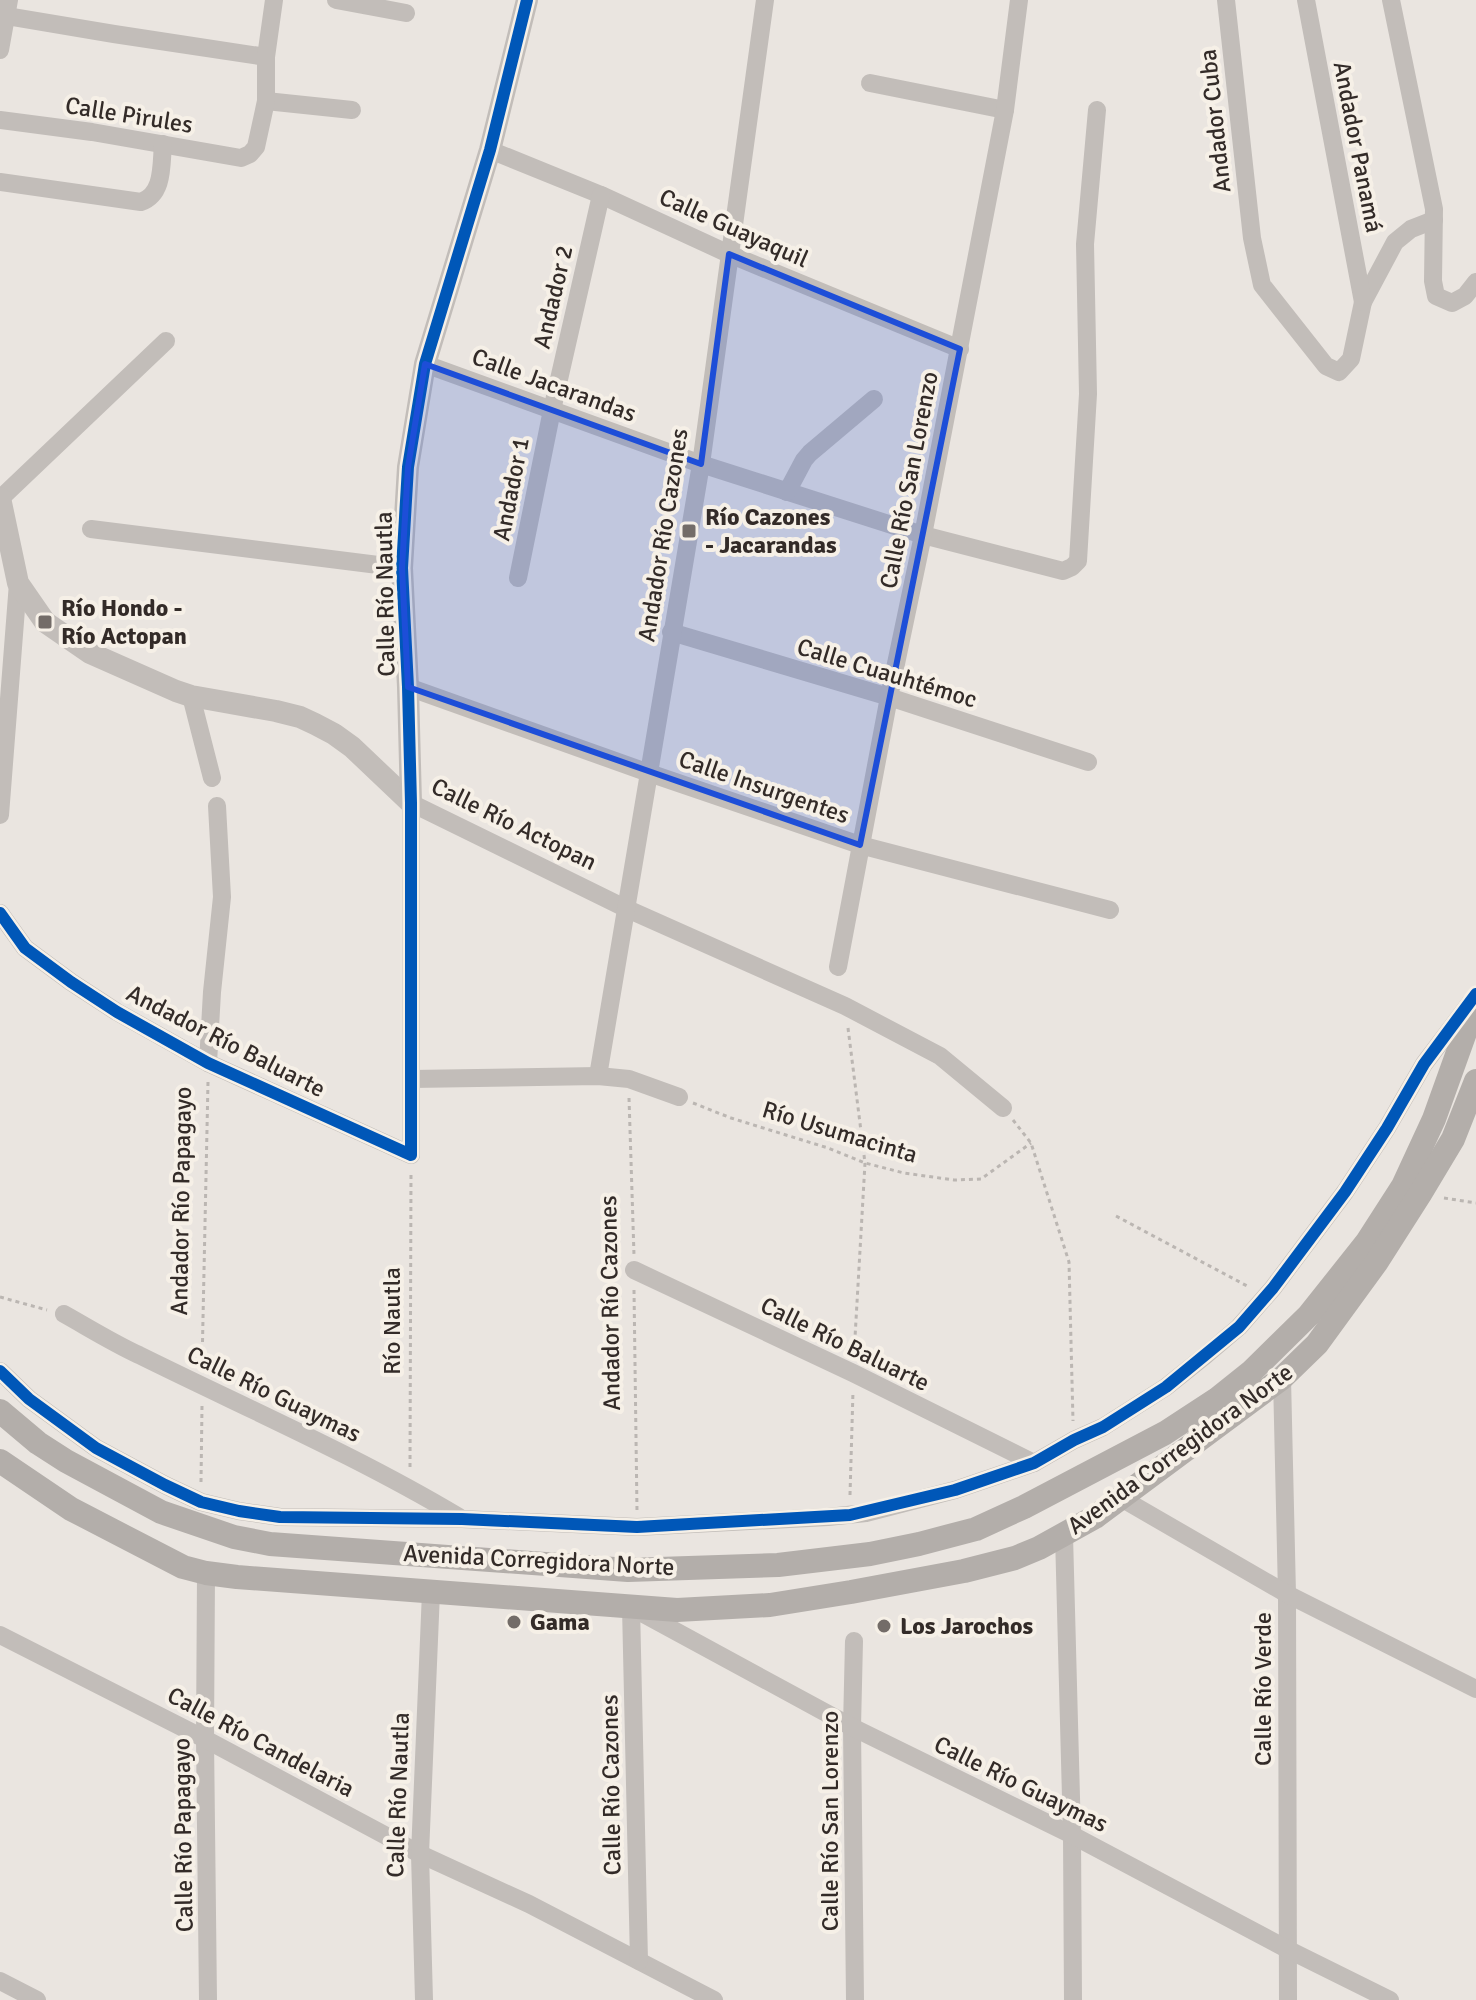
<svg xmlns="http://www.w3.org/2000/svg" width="1476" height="2000" viewBox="0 0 1476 2000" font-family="Signika,sans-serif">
	<rect width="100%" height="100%" fill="#eae5e0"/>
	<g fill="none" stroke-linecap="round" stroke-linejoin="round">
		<g stroke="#bbb6b2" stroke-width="3" stroke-dasharray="4 4" stroke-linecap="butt">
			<polyline points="848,1028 865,1163 854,1355"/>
			<polyline points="629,1098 634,1255"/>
			<polyline points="693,1103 731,1118 828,1148 865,1163 904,1173 954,1180 981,1179 1031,1143"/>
			<polyline points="1013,1120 1031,1143 1069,1262 1073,1421"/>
			<polyline points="1444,1198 1476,1203"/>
			<polyline points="1116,1216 1249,1287"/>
			<polyline points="634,1290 637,1511"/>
			<polyline points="0,1297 47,1310"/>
			<polyline points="202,1366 208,1082"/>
			<polyline points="410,1467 411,1171"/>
			<polyline points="201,1482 202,1406"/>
			<polyline points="850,1495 853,1391"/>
		</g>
		<g stroke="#c2bdb9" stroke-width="18">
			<polyline points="336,0 406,13"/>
			<polyline points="1226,0 1252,238 1262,285 1326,366 1339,372 1351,359 1363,302 1395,242 1411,229 1434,220"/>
			<polyline points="1306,0 1363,302"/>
			<polyline points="1391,0 1434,209 1433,281 1436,296 1452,303 1465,296 1476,282"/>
			<polyline points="0,15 114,34 266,57"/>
			<polyline points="0,50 9,0"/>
			<polyline points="870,83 1005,110"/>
			<polyline points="266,101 352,110"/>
			<polyline points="0,120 92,132 241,158 250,154 256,147 266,101 266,57 274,0"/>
			<polyline points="490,150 601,195 729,254 960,349"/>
			<path d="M 0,182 L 141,202 C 164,194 161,165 163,144"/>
			<polyline points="425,364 701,464 923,535 1063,571 1072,567 1078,561 1088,394 1085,244 1097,110"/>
			<polyline points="787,492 804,460 810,453 874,399"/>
			<polyline points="0,499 166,341"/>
			<polyline points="91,529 402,568"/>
			<polyline points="518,578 552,410 601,195"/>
			<polyline points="671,632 889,697 1088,762"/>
			<polyline points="408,687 649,773 860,845 1110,910"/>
			<polyline points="191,696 212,778"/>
			<polyline points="0,815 18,583"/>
			<polyline points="0,913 25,948 71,982 117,1012 208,1063 411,1155 411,803 625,908 845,1006 940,1056 1003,1108"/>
			<polyline points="838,967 889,697 923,535 1005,110 1019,0"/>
			<polyline points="208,1063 212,992 222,897 217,806"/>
			<polyline points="598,1076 701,464 765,0"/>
			<polyline points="412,1079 598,1076 629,1079 679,1097"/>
			<polyline points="634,1270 853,1373 1034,1463"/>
			<path d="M 64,1314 C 89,1328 113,1343 139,1355 C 246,1408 357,1456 459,1517"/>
			<polyline points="0,1371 29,1399 96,1448 165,1485 201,1502 239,1511 280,1517 462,1519 637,1527 828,1517 866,1513 955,1490 1034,1463 1074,1440 1103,1427 1166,1387 1206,1355 1239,1327 1273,1288 1345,1192 1387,1128 1424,1064 1470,1003"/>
			<polyline points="1282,1378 1287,1594 1288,2000"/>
			<polyline points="1121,1498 1287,1594 1476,1689"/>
			<polyline points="1064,1535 1072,1835 1073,2000"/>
			<polyline points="206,1573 205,1739 208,2000"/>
			<polyline points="0,1635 205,1739 420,1854 529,1904 714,2000"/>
			<polyline points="854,1641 852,1727 855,2000"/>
			<polyline points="639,1961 631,1607 852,1727 1072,1835 1287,1949 1390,2000"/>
			<polyline points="0,1981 37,2000"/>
			<polyline points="424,2000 420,1854 431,1592"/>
		</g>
		<g stroke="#c2bdb9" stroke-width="22">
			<polyline points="0,498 18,583 45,622 90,653 176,691 191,696 276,711 300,717 315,724 334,734 352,747 411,803"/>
			<polyline points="411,803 408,687 402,568 408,467 425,364 490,150 527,0"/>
		</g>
		<g stroke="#b3aeaa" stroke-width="24">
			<polyline points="0,1411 38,1443 66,1461 161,1512 234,1537 270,1544 628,1570 778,1565 870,1554 919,1544 976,1529 1024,1507 1165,1433 1217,1399 1252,1371 1309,1315 1367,1242 1403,1186 1434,1119 1476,1002"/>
			<polyline points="0,1461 71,1509 183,1567 206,1573 237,1577 677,1610 770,1605 851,1592 964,1571 1015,1558 1039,1548 1095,1517 1282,1378 1317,1344 1376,1263 1420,1194 1453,1139 1476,1081"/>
		</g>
		<g stroke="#f6f0e7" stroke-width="17">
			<g id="cycleway">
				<polyline points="0,913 25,948 71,982 117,1012 208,1063 411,1155 411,803 408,687 402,568 408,467 425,364 490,150 527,0"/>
				<polyline points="0,1371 29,1399 96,1448 165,1485 201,1502 239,1511 280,1517 462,1519 637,1527 850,1515 955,1490 1034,1463 1074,1440 1103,1427 1166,1387 1239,1327 1273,1288 1345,1192 1387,1128 1424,1064 1476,994"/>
			</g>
		</g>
		<use href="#cycleway" stroke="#0057b8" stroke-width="12"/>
	</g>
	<path fill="#1d4ed8" fill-opacity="0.2" stroke="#1d4ed8" stroke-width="6" stroke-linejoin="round" d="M 729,254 L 960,349 L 860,845 L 408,687 L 402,568 L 408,467 L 425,364 L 701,464 Z"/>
	<g fill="#736c68" stroke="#f6f0e7" stroke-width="3">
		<rect x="681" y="523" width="16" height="16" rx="4"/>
		<rect x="37" y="614" width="16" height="16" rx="4"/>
		<circle cx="514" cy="1622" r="8"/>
		<circle cx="884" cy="1626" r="8"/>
	</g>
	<g text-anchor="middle" stroke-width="8" stroke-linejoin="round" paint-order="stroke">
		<g font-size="24" fill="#332b28" stroke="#f6f0e7">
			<text transform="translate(129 115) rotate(9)" y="8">Calle Pirules</text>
			<text transform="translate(1215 121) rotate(-96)" y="8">Andador Cuba</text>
			<text transform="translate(1358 147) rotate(79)" y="8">Andador Panamá</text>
			<text transform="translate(734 228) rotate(24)" y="8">Calle Guayaquil</text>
			<text transform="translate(553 297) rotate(-77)" y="8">Andador 2</text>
			<text transform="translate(554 385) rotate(20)" y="8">Calle Jacarandas</text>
			<text transform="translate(909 480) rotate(-79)" y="8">Calle Río San Lorenzo</text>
			<text transform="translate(511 489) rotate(-79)" y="8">Andador 1</text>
			<text transform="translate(663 535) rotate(-81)" y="8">Andador Río Cazones</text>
			<text transform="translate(385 594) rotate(-91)" y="8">Calle Río Nautla</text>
			<text transform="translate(887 673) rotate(17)" y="8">Calle Cuauhtémoc</text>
			<text transform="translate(764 787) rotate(19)" y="8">Calle Insurgentes</text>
			<text transform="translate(514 824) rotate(26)" y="8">Calle Río Actopan</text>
			<text transform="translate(226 1041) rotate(27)" y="8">Andador Río Baluarte</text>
			<text transform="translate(840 1132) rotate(17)" y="8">Río Usumacinta</text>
			<text transform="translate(181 1201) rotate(-89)" y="8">Andador Río Papagayo</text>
			<text transform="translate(610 1303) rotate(-91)" y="8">Andador Río Cazones</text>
			<text transform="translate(392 1321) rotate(-90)" y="8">Río Nautla</text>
			<text transform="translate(845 1344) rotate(26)" y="8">Calle Río Baluarte</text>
			<text transform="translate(274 1394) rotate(26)" y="8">Calle Río Guaymas</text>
			<text transform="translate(1180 1449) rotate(-36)" y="8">Avenida Corregidora Norte</text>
			<text transform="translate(539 1560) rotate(3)" y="8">Avenida Corregidora Norte</text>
			<text transform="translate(1263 1689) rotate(-90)" y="8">Calle Río Verde</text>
			<text transform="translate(261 1742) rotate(28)" y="8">Calle Río Candelaria</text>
			<text transform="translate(1021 1784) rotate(26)" y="8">Calle Río Guaymas</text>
			<text transform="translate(611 1785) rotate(-91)" y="8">Calle Río Cazones</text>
			<text transform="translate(398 1795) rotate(-88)" y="8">Calle Río Nautla</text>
			<text transform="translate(830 1821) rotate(-90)" y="8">Calle Río San Lorenzo</text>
			<text transform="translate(183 1835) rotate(-91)" y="8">Calle Río Papagayo</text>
		</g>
		<g font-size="24" font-weight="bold" fill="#332b28" stroke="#f6f0e7" text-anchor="start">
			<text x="705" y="525">Río Cazones<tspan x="705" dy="28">- Jacarandas</tspan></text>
			<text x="61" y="616">Río Hondo -<tspan x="61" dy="28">Río Actopan</tspan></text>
			<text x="530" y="1630">Gama</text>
			<text x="900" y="1634">Los Jarochos</text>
		</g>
	</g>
</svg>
